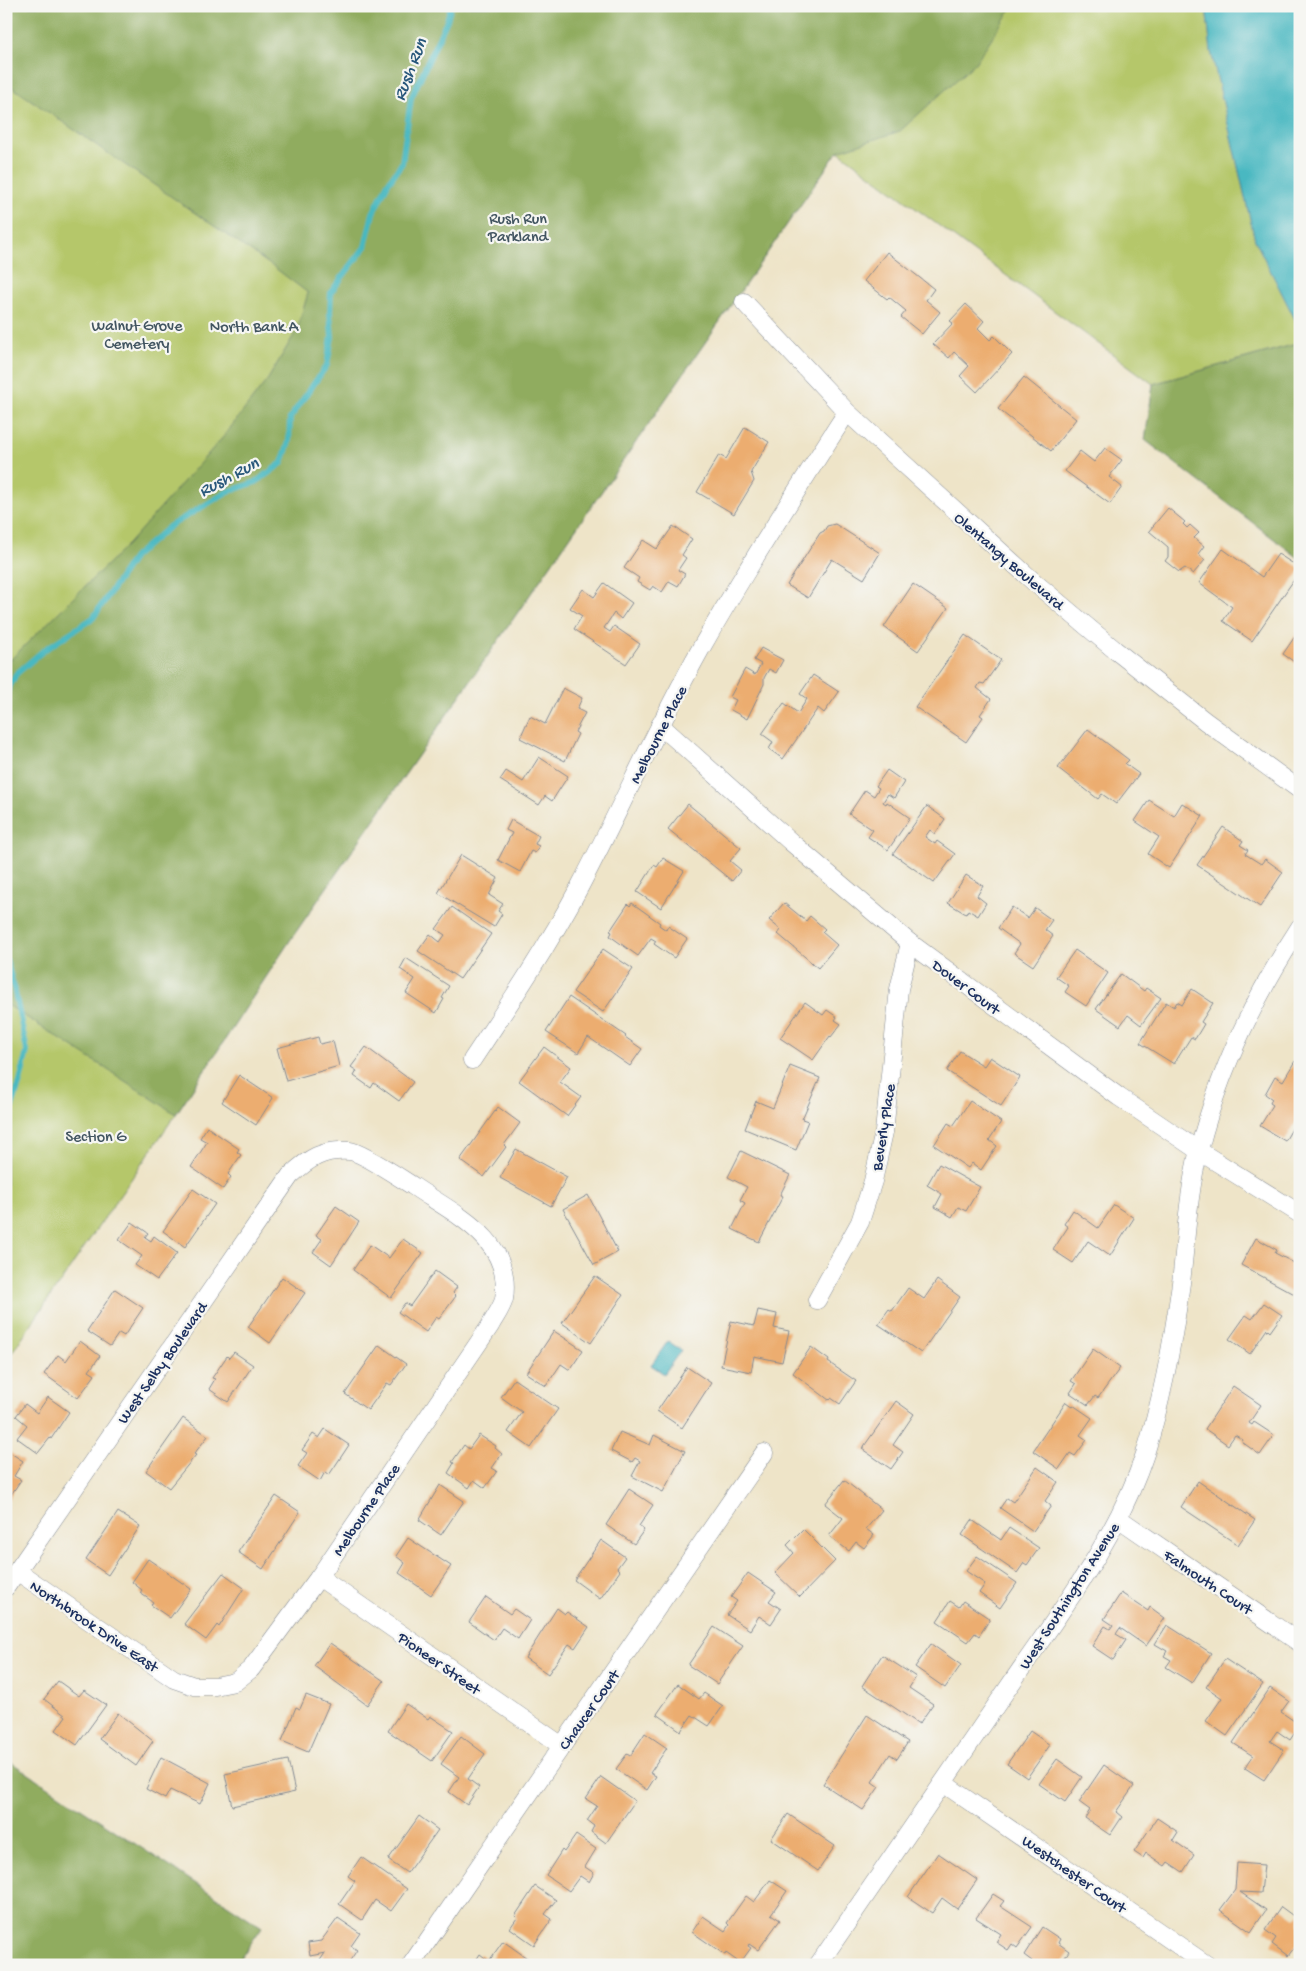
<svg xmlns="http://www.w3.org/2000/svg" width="1306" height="1971" viewBox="0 0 1306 1971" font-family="'Gochi Hand',sans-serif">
	<rect width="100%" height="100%" fill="#f6f6f2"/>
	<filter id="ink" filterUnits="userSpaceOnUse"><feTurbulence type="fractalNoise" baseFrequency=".02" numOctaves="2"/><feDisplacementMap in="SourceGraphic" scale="10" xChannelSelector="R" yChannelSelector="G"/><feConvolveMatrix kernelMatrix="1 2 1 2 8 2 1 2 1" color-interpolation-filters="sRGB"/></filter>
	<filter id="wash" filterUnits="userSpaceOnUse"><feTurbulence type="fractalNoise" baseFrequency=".0096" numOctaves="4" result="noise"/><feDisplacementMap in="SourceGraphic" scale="20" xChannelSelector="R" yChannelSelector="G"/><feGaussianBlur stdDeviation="1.12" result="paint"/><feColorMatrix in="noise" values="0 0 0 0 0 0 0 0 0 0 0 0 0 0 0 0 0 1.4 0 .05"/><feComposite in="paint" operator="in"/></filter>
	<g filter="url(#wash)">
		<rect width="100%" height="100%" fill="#eee4c8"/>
		<polygon fill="#b5c76b" stroke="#687b64" points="6,6 1206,6 1211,51 1255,240 1300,329 1300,343 1153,384 838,151 291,939 176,1114 6,1361"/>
		<g fill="#90ac5f" stroke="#566e5e">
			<polygon points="6,6 1013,6 975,63 900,131 838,151 291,939 176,1114 6,1004 6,664 129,543 224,436 268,379 297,330 308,293 275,268 6,83"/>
			<polygon points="1300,343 1300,559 1145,440 1153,384"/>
			<polygon points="6,1759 262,1927 236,1965 6,1965"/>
		</g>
		<g fill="#4ab8c1" stroke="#327490">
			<polygon points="1206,6 1300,6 1300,329 1255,240 1211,51"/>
			<polygon points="668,1341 681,1350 664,1374 651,1365"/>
		</g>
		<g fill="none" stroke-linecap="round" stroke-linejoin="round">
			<g stroke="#4ab8c1" stroke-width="6">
				<polyline points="6,693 16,674 44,650 93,618 134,557 170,526 227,492 256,482 282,463 289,442 290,418 327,365 332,337 330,313 331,292 365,247 373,213 388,183 402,163 411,98 447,20 451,6"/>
				<polyline points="6,960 14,988 27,1051 20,1082 6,1124"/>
			</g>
		</g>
		<g id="blocks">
			<g fill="#ecad70">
				<polygon points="887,252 934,289 926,300 940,312 922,334 901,317 906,311 889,297 887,299 864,281"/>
				<polygon points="966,304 984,321 978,328 990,340 994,336 1012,354 977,392 960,376 969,366 954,352 949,358 933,344 953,323 950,321"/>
				<polygon points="1024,377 1076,419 1051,451 998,409"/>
				<polygon points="745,427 769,442 751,472 754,481 734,514 697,492 719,455 726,459"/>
				<polygon points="1105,448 1122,460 1109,477 1122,487 1110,504 1065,471 1080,451 1094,462"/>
				<polygon points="1168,508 1185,522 1183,524 1187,528 1190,525 1199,533 1194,538 1204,546 1198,554 1205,560 1193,574 1185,568 1179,572 1165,561 1168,557 1168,547 1149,531"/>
				<polygon points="835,524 880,553 864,579 832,559 808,598 787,585 820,533 824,531 827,526"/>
				<polygon points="673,526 692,539 682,555 686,558 678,570 685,574 678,586 669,581 662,592 653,586 650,590 637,582 639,578 624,568 643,540 657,549"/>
				<polygon points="1223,549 1262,577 1278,554 1300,568 1300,571 1252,641 1223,621 1232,607 1199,583"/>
				<polygon points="604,583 632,603 621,619 614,613 604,628 610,632 614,626 640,644 626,664 574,629 582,616 570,608 583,589 594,597"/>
				<polygon points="913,584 948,608 918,651 884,627"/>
				<polygon points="1300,629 1300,666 1283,654"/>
				<polygon points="965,635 1001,660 984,684 980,683 977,688 991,699 980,715 983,717 966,742 915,707"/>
				<polygon points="761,648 783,660 776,673 769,669 764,678 764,684 747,719 731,710 736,700 730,697 745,669 755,675 761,664 754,660"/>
				<polygon points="813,675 839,692 824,713 818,708 783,759 769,749 773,742 762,734 784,703 798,713 807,699 800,694"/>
				<polygon points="563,688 582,698 577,709 585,713 575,732 578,734 565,761 520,738 530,716 545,724"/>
				<polygon points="1088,729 1129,760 1125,764 1139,774 1116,804 1102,794 1098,799 1058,768"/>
				<polygon points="539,757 568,776 552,801 545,796 539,805 500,780 506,771 523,782"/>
				<polygon points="887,770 904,782 894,798 888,794 883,802 886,804 887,802 910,818 888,850 868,837 873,830 849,814 865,790 874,796 879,788 876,786"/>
				<polygon points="1149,800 1174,816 1182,803 1203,816 1169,868 1148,854 1159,837 1135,821"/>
				<polygon points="688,804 741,848 730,861 741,870 732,881 668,829"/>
				<polygon points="927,806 945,819 935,834 930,830 925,837 935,844 937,841 955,854 934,883 893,854"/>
				<polygon points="511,820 539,836 535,844 539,846 535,853 531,851 520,872 498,860 512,833 506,830"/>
				<polygon points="1223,827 1243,841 1240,845 1248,850 1245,854 1261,864 1265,859 1283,872 1260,907 1197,865"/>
				<polygon points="461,855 498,878 489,895 503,904 498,911 502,914 494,927 438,893"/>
				<polygon points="663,858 684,871 661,908 637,892 654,865 657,867"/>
				<polygon points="966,875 983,886 977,896 986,903 978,916 968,910 966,914 948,903"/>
				<polygon points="632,903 660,923 659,925 666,930 668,926 687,939 674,958 654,944 656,941 651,938 638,956 610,936 612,932 610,931 628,904 630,906"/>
				<polygon points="784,903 806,921 810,916 825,929 822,932 837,945 818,968 778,934 781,930 769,920"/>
				<polygon points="452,907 491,934 460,979 418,951 430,934 440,942 445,935 436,929"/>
				<polygon points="1012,907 1028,918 1035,908 1052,920 1045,930 1053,936 1033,966 1014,953 1020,944 998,928"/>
				<polygon points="603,949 633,969 603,1012 573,992"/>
				<polygon points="1075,950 1108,973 1086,1006 1065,992 1069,986 1056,977"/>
				<polygon points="406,958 449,986 442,998 444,999 436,1013 406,993 415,979 400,969"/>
				<polygon points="1121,974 1144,991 1146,988 1161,998 1141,1025 1128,1015 1120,1026 1096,1009"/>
				<polygon points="1192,989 1213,1003 1201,1022 1204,1024 1195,1039 1191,1037 1174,1064 1140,1043 1166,1002 1174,1007 1177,1002 1182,1005"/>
				<polygon points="569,997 626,1036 625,1037 642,1049 630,1066 588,1037 578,1053 546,1032"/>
				<polygon points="805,1002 823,1015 827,1010 837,1017 835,1020 841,1024 831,1037 830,1036 813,1060 780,1038"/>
				<polygon points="318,1037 320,1044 333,1041 339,1066 286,1081 277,1048"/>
				<polygon points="366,1047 413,1082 399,1101 374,1083 371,1088 354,1076 357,1071 351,1067"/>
				<polygon points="544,1047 571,1067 560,1082 581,1097 567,1116 519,1081"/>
				<polygon points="960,1051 984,1066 990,1057 1020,1077 1001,1106 947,1071"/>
				<polygon points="1295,1061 1300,1064 1300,1125 1296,1122 1285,1141 1260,1126 1273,1105 1270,1103 1272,1099 1265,1094 1275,1076 1283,1081"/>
				<polygon points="790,1066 820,1078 802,1119 808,1121 796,1150 745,1129 756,1101 773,1108"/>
				<polygon points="239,1075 273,1098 256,1125 222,1102"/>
				<polygon points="970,1101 1001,1122 989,1140 997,1146 981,1170 972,1163 968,1168 934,1145 948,1123 953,1126"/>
				<polygon points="498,1107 520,1123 504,1145 506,1147 484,1177 460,1160"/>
				<polygon points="207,1127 239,1149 237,1152 241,1155 228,1174 231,1177 223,1189 191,1167 207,1142 200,1138"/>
				<polygon points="516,1149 567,1177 551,1206 500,1178"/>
				<polygon points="741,1151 790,1175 780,1195 783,1196 759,1242 732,1229 745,1203 740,1200 747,1187 728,1177"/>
				<polygon points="939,1164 980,1187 966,1211 958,1207 952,1217 935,1207 942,1194 927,1185"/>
				<polygon points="193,1189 215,1204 185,1247 163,1231"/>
				<polygon points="588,1195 618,1252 594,1265 563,1209"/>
				<polygon points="1114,1205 1134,1218 1110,1256 1088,1241 1073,1263 1053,1250 1068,1227 1064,1224 1073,1210 1098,1228"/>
				<polygon points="336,1206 359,1222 331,1265 313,1252 322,1239 316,1235"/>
				<polygon points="132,1222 148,1233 145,1237 151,1241 154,1236 177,1253 157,1280 135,1265 142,1256 119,1240"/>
				<polygon points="1256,1238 1277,1250 1275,1253 1300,1266 1300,1275 1298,1279 1300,1280 1300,1297 1241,1265"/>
				<polygon points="403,1239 423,1253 391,1298 353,1270 370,1245 389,1258"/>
				<polygon points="435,1271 457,1287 453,1293 456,1296 439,1319 436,1317 426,1332 398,1312 405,1303 410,1306"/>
				<polygon points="595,1276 623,1295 591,1343 562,1323"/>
				<polygon points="282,1277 305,1293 270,1343 248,1327"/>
				<polygon points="937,1280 960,1297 921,1353 878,1324 889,1309 892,1311 908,1288 924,1299"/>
				<polygon points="115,1289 143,1308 124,1336 119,1333 110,1346 87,1331"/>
				<polygon points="1264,1303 1282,1315 1270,1332 1267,1329 1250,1354 1229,1339 1246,1315 1252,1319"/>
				<polygon points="758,1310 777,1314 774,1328 789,1331 782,1362 754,1356 751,1372 721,1366 731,1321 754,1326"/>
				<polygon points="554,1331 583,1350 570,1370 561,1364 546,1386 526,1373"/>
				<polygon points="80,1341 100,1356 89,1371 95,1375 78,1398 44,1374 58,1355 66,1361"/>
				<polygon points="379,1345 406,1364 391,1385 387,1383 368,1410 345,1394"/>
				<polygon points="811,1347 829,1360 828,1362 856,1381 840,1404 831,1398 829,1400 793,1373"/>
				<polygon points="1093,1349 1120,1368 1098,1398 1095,1396 1088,1405 1070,1393 1076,1384 1071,1381"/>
				<polygon points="234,1352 253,1365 228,1402 209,1389 215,1379 212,1378 227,1356 229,1358"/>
				<polygon points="687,1367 711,1383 682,1428 657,1411"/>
				<polygon points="514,1379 558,1409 531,1448 508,1432 522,1412 501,1397"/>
				<polygon points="1233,1386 1261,1405 1249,1423 1252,1425 1254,1422 1274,1435 1260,1455 1242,1442 1243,1440 1235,1435 1228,1445 1205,1429"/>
				<polygon points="48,1397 69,1412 51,1439 50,1438 38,1453 17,1438 27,1425 16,1416 25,1404 37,1413"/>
				<polygon points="896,1401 914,1414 893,1445 903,1452 891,1469 862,1449"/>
				<polygon points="1066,1402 1073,1407 1073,1405 1092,1418 1080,1435 1087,1440 1075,1456 1070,1453 1059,1469 1033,1451"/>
				<polygon points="183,1418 208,1436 194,1454 196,1455 169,1488 146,1471"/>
				<polygon points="325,1429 349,1445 329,1475 325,1472 320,1481 298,1466 307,1453 302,1450 313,1434 319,1438"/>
				<polygon points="620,1432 650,1445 654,1435 685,1451 663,1492 632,1476 640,1461 635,1458 632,1462 611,1451"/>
				<polygon points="479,1435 496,1446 495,1448 502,1454 492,1468 497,1471 485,1488 474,1480 469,1488 448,1473 454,1463 452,1462 464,1445 469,1449"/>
				<polygon points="6,1450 23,1461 14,1476 21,1480 6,1502"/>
				<polygon points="1037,1467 1058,1482 1045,1501 1051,1506 1033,1531 1000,1508 1007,1498 1013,1502"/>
				<polygon points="844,1480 882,1510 866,1529 874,1535 864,1548 856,1542 849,1551 829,1536 843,1518 825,1504"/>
				<polygon points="1198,1481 1255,1520 1238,1545 1181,1507"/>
				<polygon points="440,1485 464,1501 441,1535 419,1520"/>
				<polygon points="629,1489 653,1505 639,1526 644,1530 634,1544 606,1525"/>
				<polygon points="276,1496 300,1512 263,1569 238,1552"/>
				<polygon points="118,1512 140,1526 108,1575 86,1560"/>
				<polygon points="972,1520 1001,1540 1009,1528 1039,1548 1027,1565 1024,1563 1017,1573 962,1535"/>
				<polygon points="803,1529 835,1561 800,1597 775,1573 794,1553 787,1545"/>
				<polygon points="408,1538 451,1566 431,1595 399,1573 405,1563 396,1556"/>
				<polygon points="601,1540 625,1557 617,1568 620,1571 600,1599 574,1580"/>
				<polygon points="977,1556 1017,1583 1000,1608 979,1593 985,1584 966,1571"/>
				<polygon points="148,1559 191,1589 170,1618 151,1605 153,1602 140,1593 142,1590 132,1582"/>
				<polygon points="223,1573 244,1588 219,1627 217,1625 206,1640 184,1624"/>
				<polygon points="748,1573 776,1592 769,1601 781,1609 771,1624 759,1616 750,1630 727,1615 737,1601 731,1597"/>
				<polygon points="1121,1593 1148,1611 1150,1607 1165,1618 1146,1646 1120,1628 1116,1634 1126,1640 1113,1660 1092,1646 1105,1626 1110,1629 1113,1625 1104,1619"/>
				<polygon points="486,1597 510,1614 514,1609 530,1620 518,1639 502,1628 494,1640 469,1622"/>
				<polygon points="950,1601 959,1607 963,1601 990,1619 979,1636 975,1633 968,1642 937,1621"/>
				<polygon points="557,1608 565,1614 567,1612 589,1627 575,1648 569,1644 548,1674 525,1658"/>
				<polygon points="1167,1625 1211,1653 1192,1683 1166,1667 1171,1660 1164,1656 1167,1651 1155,1644"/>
				<polygon points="714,1627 743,1646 717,1684 688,1665"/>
				<polygon points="330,1643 384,1681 367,1705 314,1666"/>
				<polygon points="931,1644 961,1665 945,1688 915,1667"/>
				<polygon points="882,1655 916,1677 909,1688 933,1704 919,1724 862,1686"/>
				<polygon points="1225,1659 1263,1684 1227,1736 1206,1721 1222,1698 1206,1687"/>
				<polygon points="58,1681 79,1696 84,1690 106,1705 77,1745 56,1730 66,1716 44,1699"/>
				<polygon points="678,1684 699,1699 704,1693 723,1706 709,1726 692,1715 681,1731 657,1714"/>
				<polygon points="1270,1688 1289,1701 1281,1712 1300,1725 1290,1740 1277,1731 1270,1741 1284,1750 1264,1780 1245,1768 1253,1756 1233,1743"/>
				<polygon points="306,1695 329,1704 308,1752 282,1741 296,1707 300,1709"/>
				<polygon points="406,1704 428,1719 430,1716 453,1731 432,1761 388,1731"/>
				<polygon points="118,1713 153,1741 136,1766 99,1739"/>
				<polygon points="867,1715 908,1742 897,1759 890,1754 872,1782 879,1787 863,1810 823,1784"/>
				<polygon points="1030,1731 1050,1745 1027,1778 1007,1764"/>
				<polygon points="645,1733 667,1748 650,1773 656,1776 647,1790 616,1769 627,1754 630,1756"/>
				<polygon points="461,1736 485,1754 468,1779 479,1787 467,1805 449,1792 459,1777 441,1764"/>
				<polygon points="161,1757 210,1783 200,1804 170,1790 165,1799 146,1789"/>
				<polygon points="1057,1759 1082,1777 1065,1802 1039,1784"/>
				<polygon points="288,1760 295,1792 232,1806 225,1774"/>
				<polygon points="1104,1765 1134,1786 1116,1812 1122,1817 1110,1835 1085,1818 1090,1810 1079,1802"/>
				<polygon points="601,1777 635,1801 606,1843 591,1832 594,1826 587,1821 597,1806 586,1799"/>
				<polygon points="788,1814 835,1846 818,1871 771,1839"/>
				<polygon points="419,1816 438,1830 407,1873 388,1860"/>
				<polygon points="1157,1818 1178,1832 1173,1840 1194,1855 1183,1872 1168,1862 1165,1866 1146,1853 1143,1858 1134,1852"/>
				<polygon points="576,1835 596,1849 585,1867 594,1873 589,1882 580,1876 569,1891 546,1875 562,1850 564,1852"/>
				<polygon points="938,1853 977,1880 957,1909 942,1898 932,1913 908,1897"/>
				<polygon points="361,1857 407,1889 391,1911 375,1900 362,1920 339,1904 355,1881 348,1876"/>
				<polygon points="1237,1863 1264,1865 1261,1893 1240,1892 1266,1910 1251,1932 1220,1910 1235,1890"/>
				<polygon points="770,1880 787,1891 771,1914 780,1920 758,1950 749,1944 748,1946 751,1948 740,1963 726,1953 725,1955 692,1932 703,1916 725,1931 729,1925 727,1923 746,1896 754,1902"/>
				<polygon points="535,1886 556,1900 545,1914 552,1919 534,1945 510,1928 517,1918 515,1916"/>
				<polygon points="993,1894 1004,1901 1000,1906 1032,1927 1017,1948 1012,1944 1008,1950 996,1942 1001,1934 976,1918"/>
				<polygon points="1281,1907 1296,1918 1300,1913 1300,1940 1288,1956 1272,1944 1276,1938 1265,1930"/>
				<polygon points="338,1918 360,1933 351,1946 357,1950 347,1965 317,1965 325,1953 310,1956 308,1943 321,1941"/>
				<polygon points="1042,1927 1060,1939 1058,1943 1069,1951 1060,1965 1029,1965 1032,1961 1024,1955"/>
				<polygon points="503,1941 527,1958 522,1965 473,1965 480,1954 489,1961"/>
			</g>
		</g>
	</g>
	<g filter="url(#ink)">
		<use href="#blocks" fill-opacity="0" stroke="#848a93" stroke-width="1"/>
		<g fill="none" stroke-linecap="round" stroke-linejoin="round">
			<g stroke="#848a93" stroke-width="19">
				<g id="minor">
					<polyline points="744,302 847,412 1034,582 1115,650 1205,721 1300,790"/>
					<polyline points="660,725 791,842 910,943 1119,1097 1199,1151 1300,1214"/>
					<path d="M 472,1060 C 510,1003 548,946 580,886 C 621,808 657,727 700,650 C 746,569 797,490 847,412"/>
					<polyline points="817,1300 860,1222 873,1181 884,1132 899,989 910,943"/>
					<polyline points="1118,1518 1300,1643"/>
					<polyline points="319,1577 562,1746"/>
					<path d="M 6,1587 L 290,1176 C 309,1158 323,1149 350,1151 C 361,1152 402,1179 413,1186 C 454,1214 513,1239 504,1299 C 502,1308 494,1318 490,1326 L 319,1577 L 251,1669 L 235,1682 L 215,1686 L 194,1686 L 174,1679 L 17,1571"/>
					<polyline points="943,1783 1207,1965"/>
					<polyline points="411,1965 764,1453"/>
					<path d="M 818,1965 C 882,1872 946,1779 1010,1685 C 1059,1613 1117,1539 1145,1454 C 1163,1398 1173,1341 1181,1283 C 1186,1239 1188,1193 1199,1150 C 1219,1070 1255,996 1300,927"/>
				</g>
			</g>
			<use href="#minor" stroke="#fff" stroke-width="18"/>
		</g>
	</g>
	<g text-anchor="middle" stroke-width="4.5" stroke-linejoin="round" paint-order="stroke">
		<g font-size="16" fill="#425561" stroke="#f6f6f2">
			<text x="518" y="223">Rush Run<tspan x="518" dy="18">Parkland</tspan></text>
			<text x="137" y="330">Walnut Grove<tspan x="137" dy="18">Cemetery</tspan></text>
			<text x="254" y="331">North Bank A</text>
			<text x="96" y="1141">Section G</text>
		</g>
		<g font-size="16" fill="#1b2f5e" stroke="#f6f6f2">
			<text transform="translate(1010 560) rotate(41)" y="6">Olentangy Boulevard</text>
			<text transform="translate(657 734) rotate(-63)" y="6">Melbourne Place</text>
			<text transform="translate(967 986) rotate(37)" y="6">Dover Court</text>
			<text transform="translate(882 1127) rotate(-81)" y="6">Beverly Place</text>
			<text transform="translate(161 1362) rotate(-55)" y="6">West Selby Boulevard</text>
			<text transform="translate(365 1509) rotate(-56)" y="6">Melbourne Place</text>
			<text transform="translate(1209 1581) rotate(34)" y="6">Falmouth Court</text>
			<text transform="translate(1068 1595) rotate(-57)" y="6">West Southington Avenue</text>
			<text transform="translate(95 1625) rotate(34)" y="6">Northbrook Drive East</text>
			<text transform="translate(440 1662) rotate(35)" y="6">Pioneer Street</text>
			<text transform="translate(588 1709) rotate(-55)" y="6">Chaucer Court</text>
			<text transform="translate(1075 1873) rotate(35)" y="6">Westchester Court</text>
		</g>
		<g font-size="18" font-style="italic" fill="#29587c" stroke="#f6f6f2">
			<text transform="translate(409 69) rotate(-69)" y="6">Rush Run</text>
			<text transform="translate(228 476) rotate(-28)" y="6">Rush Run</text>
		</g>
	</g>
	<rect width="1306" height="1971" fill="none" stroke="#f6f6f2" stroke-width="25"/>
</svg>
